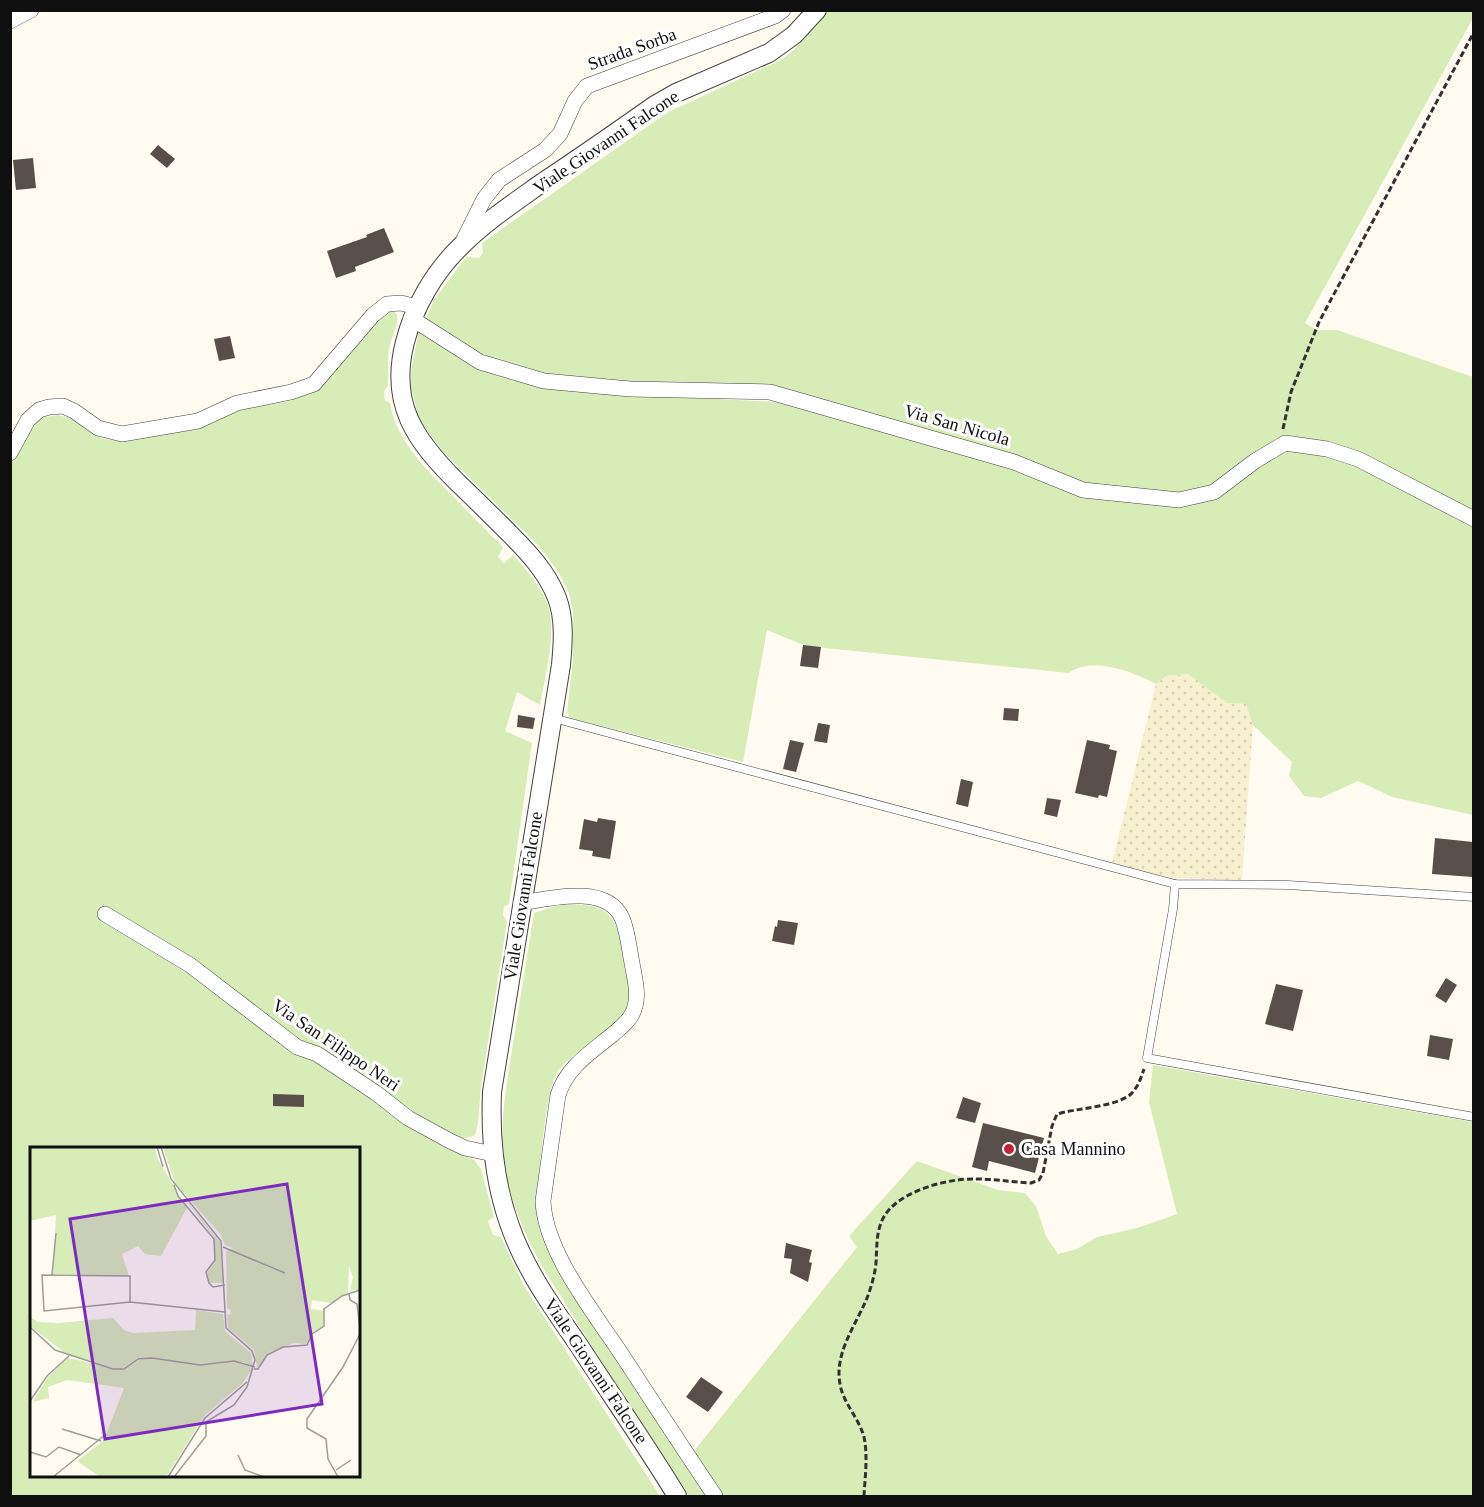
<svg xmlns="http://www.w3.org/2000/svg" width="1484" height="1507" viewBox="0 0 1484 1507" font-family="'Times New Roman',serif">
	<defs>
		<pattern id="farmland-dots" width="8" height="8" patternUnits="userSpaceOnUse" patternTransform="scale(1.5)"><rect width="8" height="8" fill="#f7f0cf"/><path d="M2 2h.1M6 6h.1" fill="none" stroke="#d3cdb1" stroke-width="1.8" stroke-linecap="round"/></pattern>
	</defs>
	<rect width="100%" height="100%" fill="#fffbf1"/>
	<polygon fill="url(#farmland-dots)" points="1189,674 1227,703 1246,704 1253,725 1242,880 1171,878 1112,863 1156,684 1166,676"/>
	<g fill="#d8ecb7" fill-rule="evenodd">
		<polygon points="829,11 1473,11 1473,18 1305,323 1317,330 1337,330 1473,377 1473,510 1363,455 1293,437 1211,487 1176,496 1086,487 770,388 632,385 545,377 485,359 425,321 434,300 466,257 479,258 483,253 482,243 668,112 781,60 794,50"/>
		<path d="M 389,311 L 395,312 L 397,315 L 397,324 L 391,341 L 388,354 L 388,385 L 384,392 L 385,401 L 390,403 C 397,442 424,467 451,494 C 468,512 486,530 503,547 L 498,557 L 504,563 L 513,555 C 527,570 543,588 549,609 C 556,636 545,677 540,705 L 517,692 L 505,731 L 532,743 L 509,904 L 504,907 L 503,915 L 507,922 L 481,1086 L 478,1124 L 475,1135 C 459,1143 449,1134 437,1125 L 429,1138 L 474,1160 L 481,1169 L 494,1217 L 488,1221 L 493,1235 L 501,1237 L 524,1286 L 660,1496 L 11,1496 L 10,465 C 22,450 28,433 40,418 L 58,415 L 73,419 L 103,439 L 123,441 L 233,411 L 290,401 L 315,389 L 376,318 ZM 32,1148 L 358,1148 L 358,1476 L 32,1476 Z"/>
		<path d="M 419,330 L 481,367 L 630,394 L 792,403 L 997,463 L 1083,495 L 1189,505 L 1263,463 L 1294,448 L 1337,456 L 1473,526 L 1473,815 L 1392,797 L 1358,781 L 1321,798 L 1304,796 L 1289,776 L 1292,762 L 1253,725 L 1246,704 L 1227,703 L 1188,674 L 1166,676 L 1156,684 C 1134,672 1091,656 1069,673 L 825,648 L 803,645 L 767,630 L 743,762 L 570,718 L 567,712 L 573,660 L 573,612 L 569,593 L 559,573 L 538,545 L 444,453 L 420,421 L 411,388 L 411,372 Z"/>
		<path d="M 562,904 C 575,905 593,903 604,911 C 626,927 626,971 631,996 C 626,1031 578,1044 558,1071 C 545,1091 540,1171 537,1199 L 538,1216 L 709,1496 L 686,1496 L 543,1268 C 525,1235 509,1200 504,1162 C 499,1122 507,1083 513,1044 C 520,1000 527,957 534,913 Z"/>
		<polygon points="1153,1065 1473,1122 1473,1496 722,1496 694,1451 857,1247 849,1236 917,1161 998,1190 1025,1193 1036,1206 1046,1236 1058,1254 1077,1249 1097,1237 1137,1228 1177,1214 1149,1102"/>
	</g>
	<g fill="#584e4a">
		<polygon points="158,145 175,159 167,168 150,154"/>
		<polygon points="33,158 36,188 16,190 13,160"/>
		<polygon points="384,228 394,252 355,267 356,271 336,278 327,251 367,237 366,235"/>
		<polygon points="230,336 235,358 219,361 214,339"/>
		<polygon points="803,645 821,647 818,668 800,666"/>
		<polygon points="1004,708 1019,709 1018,721 1003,720"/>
		<polygon points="518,715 535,718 533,729 517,727"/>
		<polygon points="818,723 830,725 827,743 814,741"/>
		<polygon points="790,740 804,743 796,772 783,769"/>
		<polygon points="1087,740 1110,745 1109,749 1117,751 1107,797 1099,795 1098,798 1075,793"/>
		<polygon points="961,779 973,782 968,807 956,804"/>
		<polygon points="1047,798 1061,800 1057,817 1044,814"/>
		<polygon points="598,818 616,821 610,859 592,856 593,851 579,849 584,819 597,822"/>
		<polygon points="1435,838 1473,842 1473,877 1432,874"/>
		<polygon points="778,920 798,923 794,945 772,941 775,926 777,927"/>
		<polygon points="1446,978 1457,985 1446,1003 1435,996"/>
		<polygon points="1276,984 1303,990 1293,1031 1265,1024"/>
		<polygon points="1430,1035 1453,1039 1449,1060 1427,1056"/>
		<polygon points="273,1094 304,1095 304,1107 273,1106"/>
		<polygon points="963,1097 981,1103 975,1123 956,1118"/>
		<polygon points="983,1123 1044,1138 1035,1173 989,1161 987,1171 972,1167"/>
		<polygon points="786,1243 812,1250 809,1262 812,1263 808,1282 790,1273 792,1259 784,1258"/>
		<polygon points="701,1377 723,1392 708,1412 686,1397"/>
	</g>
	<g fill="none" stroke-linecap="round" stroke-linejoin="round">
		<g stroke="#424242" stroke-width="9">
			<g id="service">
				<polyline points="553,718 1175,884 1288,885 1474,897"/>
				<polyline points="1175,884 1173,909 1147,1058 1474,1117"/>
			</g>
		</g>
		<g stroke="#424242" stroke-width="16">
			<g id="minor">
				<polyline points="10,21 31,10"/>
				<polyline points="463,241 484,199 499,180 545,150 560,134 575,101 587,86 775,16 783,10"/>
				<polyline points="411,318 480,362 544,381 630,389 770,392 1014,462 1083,490 1179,500 1214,492 1255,461 1285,443 1327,449 1358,459 1474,519"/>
				<polyline points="10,453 28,420 39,410 49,407 63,406 74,411 98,428 122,434 198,421 237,403 291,392 314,384 373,315 387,304 401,303 417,307"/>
				<path d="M 521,903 C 550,898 607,884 622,918 C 628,932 629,948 632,963 C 635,981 641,999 631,1016 C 626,1024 619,1029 612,1035 C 590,1053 567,1067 558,1095 L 543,1201 C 545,1253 596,1315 624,1358 C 654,1404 684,1450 715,1496"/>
				<polyline points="105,914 190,965 297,1047 317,1054 376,1093 408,1118 450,1141 465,1148 493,1154"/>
			</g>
		</g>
		<g stroke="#424242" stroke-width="20">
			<path id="tertiary" d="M 677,1496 C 646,1445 611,1395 578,1344 C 552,1307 525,1269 510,1226 C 494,1182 490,1138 492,1092 L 561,665 C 563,643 565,619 557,598 C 547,572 528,552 509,533 C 492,516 475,499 457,482 C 415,440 389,404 405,342 C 414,307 434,272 461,246 C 485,222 515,202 543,182 C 581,157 618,131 655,105 L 676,93 L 769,53 L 794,35 L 817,10"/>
		</g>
		<g stroke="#313131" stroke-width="3" stroke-dasharray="6 3" stroke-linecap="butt">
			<polyline points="1283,429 1291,392 1319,322 1474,32"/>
			<path d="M 864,1496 C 865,1477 868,1456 864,1437 C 859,1418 843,1403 840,1384 C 834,1353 856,1325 867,1298 C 871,1288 875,1274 876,1263 C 877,1248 876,1236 881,1223 C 892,1192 947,1178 976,1179 C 994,1179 1012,1182 1031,1183 L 1039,1180 L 1043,1173 L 1052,1126 L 1057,1114 C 1077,1108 1116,1107 1131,1094 C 1138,1087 1141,1078 1144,1069"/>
		</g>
		<use href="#service" stroke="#fff" stroke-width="8"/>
		<use href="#minor" stroke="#fff" stroke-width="15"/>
		<use href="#tertiary" stroke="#fff" stroke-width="18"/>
	</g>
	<circle fill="#c81e37" stroke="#fff" stroke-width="2" cx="1009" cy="1149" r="6"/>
	<g text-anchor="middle" stroke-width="6" stroke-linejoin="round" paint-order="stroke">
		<g font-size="18" fill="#0f0f0f" stroke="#fff">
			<text transform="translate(632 49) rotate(-20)" y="6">Strada Sorba</text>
			<text transform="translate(606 142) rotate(-34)" y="6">Viale Giovanni Falcone</text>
			<text transform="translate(957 425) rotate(16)" y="6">Via San Nicola</text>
			<text transform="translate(523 896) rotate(-81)" y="6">Viale Giovanni Falcone</text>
			<text transform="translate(336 1045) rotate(34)" y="6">Via San Filippo Neri</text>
			<text transform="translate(596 1371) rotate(56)" y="6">Viale Giovanni Falcone</text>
		</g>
		<g font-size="18" fill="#0f0f0f" stroke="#fff" text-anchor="start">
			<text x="1021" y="1155">Casa Mannino</text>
		</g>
	</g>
	<g transform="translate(30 1147)">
		<rect width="330" height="330" fill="#fffbf1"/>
		<path d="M 125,0 L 127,11 L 157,61 L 131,109 L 115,107 L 108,99 L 92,107 L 99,129 L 23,127 L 26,68 L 0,74 L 0,1 ZM 330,0 L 330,142 L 320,144 L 323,130 L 319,119 L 318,145 L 301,156 L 282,153 L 281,162 L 294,164 L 293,179 L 282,186 L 276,197 L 264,196 L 240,205 L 227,221 L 224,203 L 198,181 L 197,167 L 200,168 L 201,163 L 197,161 L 196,104 L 203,101 L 195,98 L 191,88 L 145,36 L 133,1 ZM 146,41 L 190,95 L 193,136 L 180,136 L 177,126 L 185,115 L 184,90 ZM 166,163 L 193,167 L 195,184 L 221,206 L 223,219 L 213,215 L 167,217 L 107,211 L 93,222 L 86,222 L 35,206 L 0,179 L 0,170 L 8,175 L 28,176 L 83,171 L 94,183 L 103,186 L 165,183 ZM 38,211 L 93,223 L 104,214 L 122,211 L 171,218 L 204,215 L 223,220 L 213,236 L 175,268 L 136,330 L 70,330 L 47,314 L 74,293 L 94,241 L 37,233 L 18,240 L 19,251 L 3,255 L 18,230 Z" fill="#d8ecb7"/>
		<path fill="none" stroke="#9f9d97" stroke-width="1.5" d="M 127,0 L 133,20M 131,0 L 141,32 L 191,94 L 196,181 L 222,204 L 225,213 L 217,240 L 204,258 L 176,275 L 176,289 L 144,330M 144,38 L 148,49 L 184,92 L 185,113 L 176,125 L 179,136 L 183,140 L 195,138M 193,100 L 255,126M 22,128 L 26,86M 319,146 L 320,153 L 327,157 L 330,181M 100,155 L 100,129 L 12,128 L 14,164 L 100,155 L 195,165M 0,180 L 25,203 L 83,222 L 94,222 L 108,212 L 122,211 L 170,218 L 204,214 L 225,220M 224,222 L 228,222 L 237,208 L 253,200 L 277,198 L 282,187 L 294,179 L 294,162 L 312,149 L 330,143M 0,254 L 17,229 L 39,209M 32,282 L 71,294M 0,305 L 16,310 L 29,300 L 51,308M 208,308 L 215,323 L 234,330M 306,323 L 321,313M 23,330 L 76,287M 138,330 L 175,271 L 217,235M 308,330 L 298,312 L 296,292 L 277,281 L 277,272 L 313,220 L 330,187"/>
		<path fill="#7b2cbf" fill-opacity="0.15" stroke="#7b2cbf" stroke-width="3" d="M 257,37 L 292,257 L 75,292 L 40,72 Z"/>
		<rect width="330" height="330" fill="none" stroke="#0f0f0f" stroke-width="3"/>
	</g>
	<rect width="1484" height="1507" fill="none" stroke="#0f0f0f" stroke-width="24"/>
</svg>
